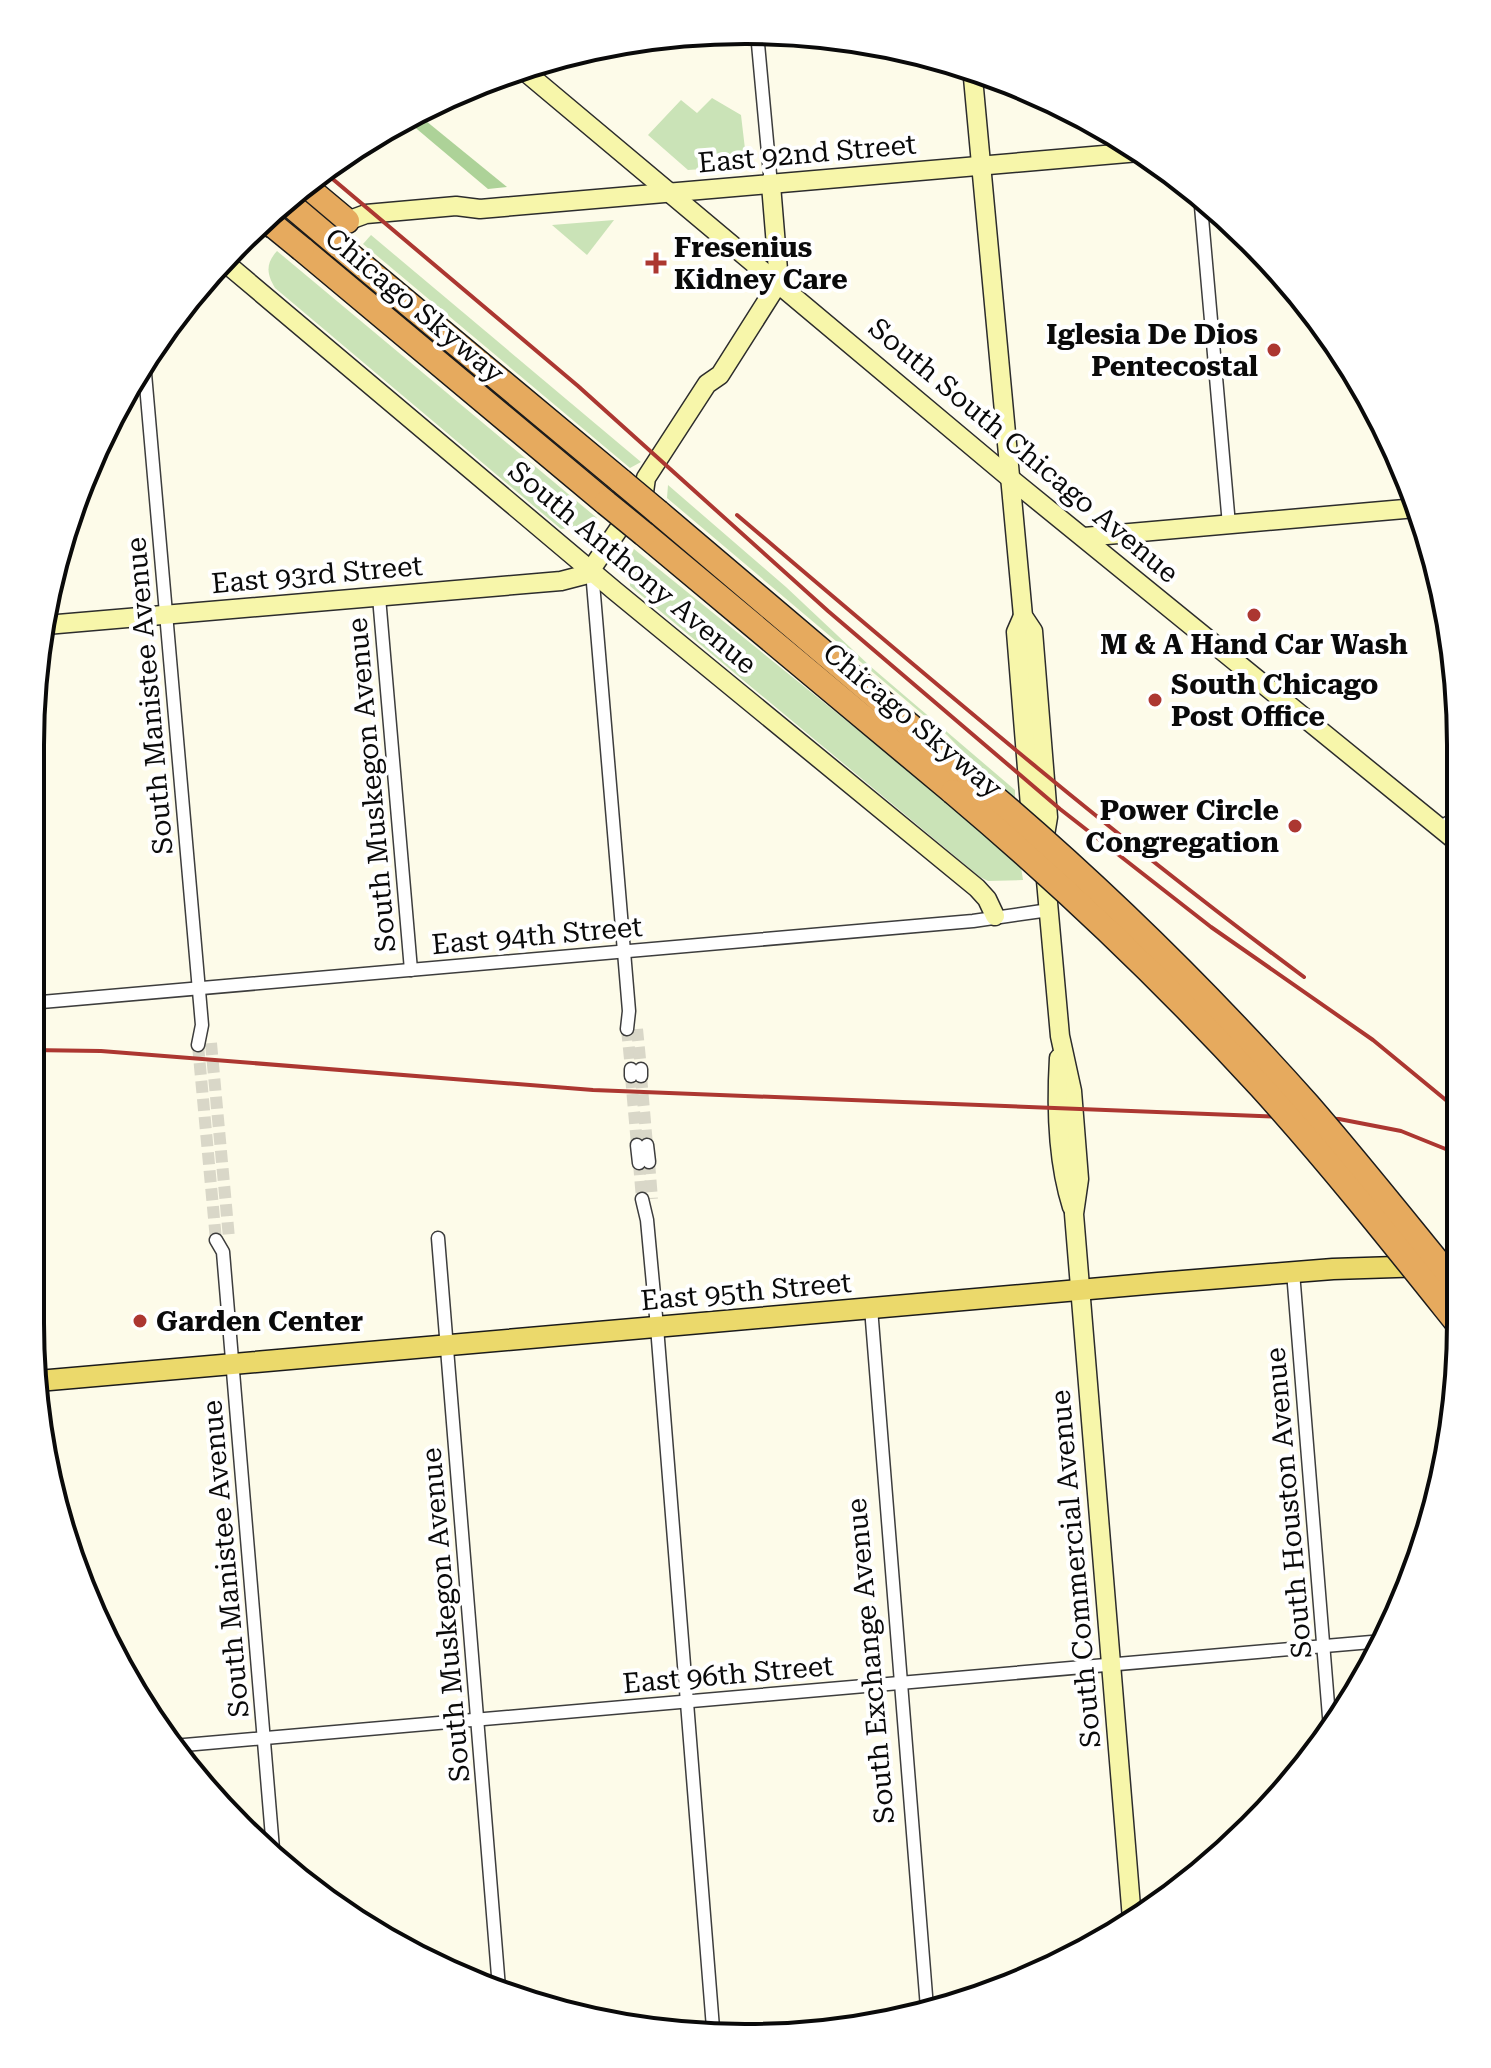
<svg xmlns="http://www.w3.org/2000/svg" width="1491" height="2068" viewBox="0 0 1491 2068" font-family="'Roboto Serif',serif">
	<rect width="100%" height="100%" fill="#fdfbe9"/>
	<g fill="#cae3b7">
		<polygon points="712,98 741,115 747,166 688,170 648,135 681,100 697,113"/>
		<polygon points="614,220 587,255 552,225"/>
		<polygon points="371,235 641,462 630,468 363,244"/>
		<path d="M 277,251 L 597,518 L 588,526 L 561,529 L 275,288 C 267,274 265,264 277,251 Z"/>
		<polygon points="668,485 786,587 871,667 1015,790 1015,800 976,765 947,735 667,498"/>
		<polygon points="634,549 946,801 1021,867 1023,880 988,881 980,877 630,586 629,560"/>
	</g>
	<polygon fill="#add298" points="415,112 507,187 488,189 405,119"/>
	<g fill="none" stroke-linecap="round" stroke-linejoin="round">
		<g stroke="#d9d7c8" stroke-width="12" stroke-dasharray="12 6" stroke-linecap="butt">
			<polyline points="627,1029 631,1069"/>
			<polyline points="637,1029 641,1069"/>
			<polyline points="211,1043 229,1238"/>
			<polyline points="198,1045 216,1240"/>
			<polyline points="631,1076 637,1145"/>
			<polyline points="641,1076 647,1145"/>
			<polyline points="649,1162 652,1199"/>
			<polyline points="639,1163 642,1199"/>
		</g>
		<g stroke="#3d3d3d" stroke-width="15">
			<g id="street">
				<polyline points="757,33 771,185"/>
				<polyline points="1200,195 1229,525"/>
				<polyline points="144,362 202,1025 198,1045"/>
				<polyline points="592,571 629,1011 627,1029"/>
				<polyline points="379,597 411,970"/>
				<polyline points="1451,637 1455,685"/>
				<polyline points="1439,828 1456,818"/>
				<polyline points="30,1003 973,921 1049,910"/>
				<polyline points="631,1069 631,1076"/>
				<polyline points="641,1069 641,1076"/>
				<polyline points="637,1145 639,1163"/>
				<polyline points="647,1145 649,1162"/>
				<polyline points="642,1199 647,1220 657,1327 713,2028"/>
				<polyline points="438,1238 499,1988"/>
				<polyline points="216,1240 223,1252 274,1861"/>
				<polyline points="1293,1272 1330,1729"/>
				<polyline points="871,1308 927,2008"/>
				<polyline points="173,1746 1383,1641"/>
			</g>
		</g>
		<g stroke="#2c2c2c" stroke-width="21">
			<g id="secondary">
				<polyline points="972,67 1023,616 1033,631 1048,817 1043,847 1060,1036 1072,1091 1079,1179 1074,1214 1132,1919"/>
				<polyline points="522,69 1011,479 1456,841"/>
				<polyline points="270,228 347,221 366,214 456,206 480,209 1139,152"/>
				<polyline points="228,265 615,591 977,888 987,899 995,916"/>
				<polyline points="1084,537 1416,508"/>
				<polyline points="1023,616 1016,632 1031,818 1038,834"/>
				<polyline points="46,625 561,581 588,574 644,492 646,478 707,384 720,375 779,282 771,185"/>
				<path d="M 1059,1058 C 1056,1108 1057,1160 1072,1207"/>
			</g>
		</g>
		<g stroke="#1b1b1b" stroke-width="23">
			<polyline id="primary" points="38,1381 1158,1283 1333,1269 1459,1265"/>
		</g>
		<g stroke="#1b1b1b" stroke-width="27">
			<g id="highway">
				<polyline points="304,185 347,221"/>
				<polyline points="339,246 621,481"/>
				<polyline points="302,249 606,503"/>
				<polyline points="658,512 968,775"/>
				<polyline points="644,534 953,792"/>
			</g>
		</g>
		<use href="#street" stroke="#fff" stroke-width="12"/>
		<use href="#secondary" stroke="#f7f6aa" stroke-width="18"/>
		<use href="#primary" stroke="#ebd96b" stroke-width="20"/>
		<use href="#highway" stroke="#e6aa5e" stroke-width="24"/>
		<g stroke="#ac3731" stroke-width="4">
			<polyline points="322,170 578,386 828,611 1060,809 1211,927 1373,1040 1458,1110"/>
			<path d="M 737,515 C 923,673 1108,832 1304,977"/>
			<polyline points="30,1050 101,1051 593,1090 1339,1119 1401,1131 1458,1154"/>
		</g>
		<g stroke="#1b1b1b" stroke-width="27" stroke-linecap="butt">
			<g id="highway-bridge">
				<polyline points="287,202 339,246"/>
				<polyline points="269,222 302,249"/>
				<polyline points="621,481 658,512"/>
				<polyline points="606,503 644,534"/>
				<path d="M 968,775 C 1089,876 1203,987 1308,1105 C 1360,1165 1409,1227 1459,1288"/>
				<path d="M 953,792 C 1062,884 1165,982 1261,1087 C 1330,1163 1395,1245 1459,1325"/>
			</g>
		</g>
		<use href="#highway-bridge" stroke="#e6aa5e" stroke-width="24"/>
	</g>
	<g fill="#ac3731" stroke="#fff" stroke-width="3">
		<path d="M652 251h8v8h8v8h-8v8h-8v-8h-8v-8h8z"/>
		<circle cx="1274" cy="350" r="8"/>
		<circle cx="1254" cy="615" r="8"/>
		<circle cx="1155" cy="700" r="8"/>
		<circle cx="1295" cy="826" r="8"/>
		<circle cx="140" cy="1321" r="8"/>
	</g>
	<g text-anchor="middle" stroke-width="8" stroke-linejoin="round" paint-order="stroke">
		<g font-size="28" fill="#0a0a0a" stroke="#fff">
			<text transform="translate(807 153) rotate(-5)" y="10">East 92nd Street</text>
			<text transform="translate(415 305) rotate(40)" y="10">Chicago Skyway</text>
			<text transform="translate(1024 450) rotate(40)" y="10">South South Chicago Avenue</text>
			<text transform="translate(633 567) rotate(40)" y="10">South Anthony Avenue</text>
			<text transform="translate(317 574) rotate(-5)" y="10">East 93rd Street</text>
			<text transform="translate(149 696) rotate(-95)" y="10">South Manistee Avenue</text>
			<text transform="translate(913 720) rotate(40)" y="10">Chicago Skyway</text>
			<text transform="translate(371 785) rotate(-95)" y="10">South Muskegon Avenue</text>
			<text transform="translate(537 935) rotate(-5)" y="10">East 94th Street</text>
			<text transform="translate(746 1291) rotate(-5)" y="10">East 95th Street</text>
			<text transform="translate(1288 1503) rotate(-95)" y="10">South Houston Avenue</text>
			<text transform="translate(225 1559) rotate(-95)" y="10">South Manistee Avenue</text>
			<text transform="translate(1075 1569) rotate(-95)" y="10">South Commercial Avenue</text>
			<text transform="translate(445 1615) rotate(-95)" y="10">South Muskegon Avenue</text>
			<text transform="translate(870 1661) rotate(-95)" y="10">South Exchange Avenue</text>
			<text transform="translate(728 1674) rotate(-5)" y="10">East 96th Street</text>
		</g>
		<g font-size="28" font-weight="bold" fill="#0a0a0a" stroke="#fff" text-anchor="start">
			<text x="674" y="257">Fresenius<tspan x="674" dy="32">Kidney Care</tspan></text>
			<text x="1258" y="344" text-anchor="end">Iglesia De Dios<tspan x="1258" dy="32">Pentecostal</tspan></text>
			<text x="1254" y="654" text-anchor="middle">M &amp; A Hand Car Wash</text>
			<text x="1171" y="694">South Chicago<tspan x="1171" dy="32">Post Office</tspan></text>
			<text x="1279" y="820" text-anchor="end">Power Circle<tspan x="1279" dy="32">Congregation</tspan></text>
			<text x="156" y="1331">Garden Center</text>
		</g>
	</g>
	<path d="M0 0H1491V2068H0ZM745 44H746A701 701 0 0 1 1447 745V1323A701 701 0 0 1 746 2024H745A701 701 0 0 1 44 1323V745A701 701 0 0 1 745 44Z" fill="#fff" fill-rule="evenodd"/>
	<path fill="none" stroke="#0a0a0a" stroke-width="4" d="M745 44H746A701 701 0 0 1 1447 745V1323A701 701 0 0 1 746 2024H745A701 701 0 0 1 44 1323V745A701 701 0 0 1 745 44Z"/>
</svg>
